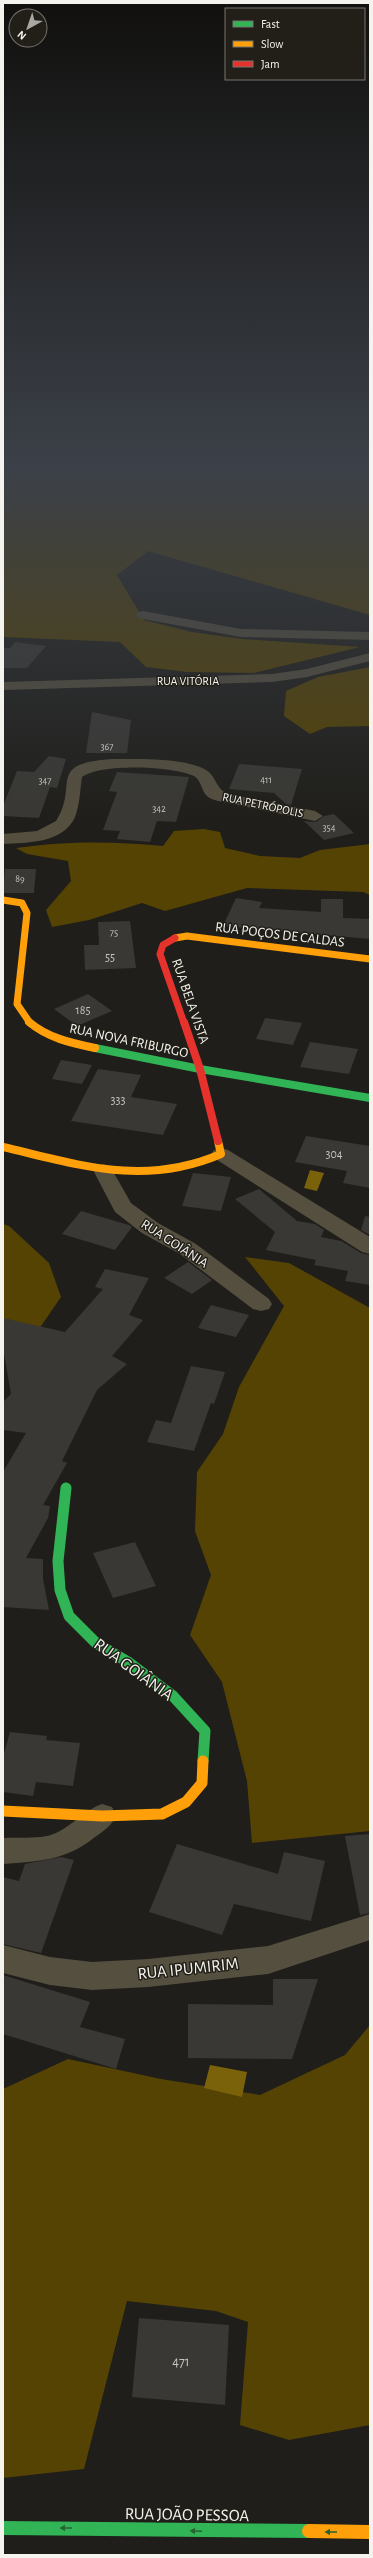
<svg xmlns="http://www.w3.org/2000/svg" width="373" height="2558" viewBox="0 0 373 2558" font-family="'Alegreya Sans',sans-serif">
	<rect width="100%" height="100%" fill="#1f1e1a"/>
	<g fill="#554304">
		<polygon points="3,466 370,466 370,615 148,551 117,575 144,620 192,632 242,639 360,647 254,673 187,672 146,667 120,642 3,637"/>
		<polygon points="370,667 370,726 327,727 310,734 284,716 286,691 318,677"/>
		<path d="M 204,829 L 220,832 L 225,848 L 260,856 L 300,858 L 320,850 L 370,844 L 370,895 L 363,892 L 247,888 L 165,911 L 142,903 L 89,920 L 52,927 L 46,910 L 71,881 L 68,861 L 27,854 L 16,848 C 68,841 111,841 163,846 L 174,831 Z"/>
		<polygon points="3,1224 9,1226 49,1263 61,1297 37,1332 3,1335"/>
		<polygon points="245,1257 289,1263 370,1308 370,1831 252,1843 247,1781 222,1682 190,1635 211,1575 195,1531 197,1472 223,1434 239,1387 284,1306"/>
		<polygon points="370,2025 370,2425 289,2440 240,2425 248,2322 216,2311 127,2301 84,2469 3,2478 3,2089 68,2059 161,2079 260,2095 345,2055"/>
	</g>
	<g fill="#7a620b">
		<polygon points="310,1170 324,1173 317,1191 304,1188"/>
		<polygon points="210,2065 247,2072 242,2097 204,2088"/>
	</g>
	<g fill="#393834">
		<polygon points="15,642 46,646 27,668 3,668 3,648 10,648"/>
		<polygon points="92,712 131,720 127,753 86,753"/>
		<polygon points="49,756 66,759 57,788 50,787 39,818 3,816 3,806 17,771 34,772"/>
		<polygon points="239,764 302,769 291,805 286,804 274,793 229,789"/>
		<polygon points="117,772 189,777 176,822 157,821 150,842 117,839 120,831 103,830 117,792 109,791"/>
		<polygon points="334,814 354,833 324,840 304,821 316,822 324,816"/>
		<polygon points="5,869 36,869 34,893 3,893"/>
		<polygon points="236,898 262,902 259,908 321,912 321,899 343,899 343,918 370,919 370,939 223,926"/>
		<polygon points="130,921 136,968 85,970 84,945 99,945 98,922"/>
		<polygon points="88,994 112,1011 77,1026 54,1009"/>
		<polygon points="265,1018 302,1023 293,1045 256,1039"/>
		<polygon points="310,1042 358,1049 349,1074 300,1067"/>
		<polygon points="61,1060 92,1065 82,1084 52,1079"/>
		<polygon points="98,1069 141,1075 131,1097 177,1104 163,1135 71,1121"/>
		<polygon points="306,1136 370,1146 370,1188 343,1183 347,1171 295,1162"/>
		<polygon points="193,1173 231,1177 221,1211 182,1206"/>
		<polygon points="259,1189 297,1221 315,1224 324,1230 321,1237 341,1241 361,1253 370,1255 370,1285 345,1281 348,1271 314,1265 316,1260 266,1250 275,1232 235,1199"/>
		<polygon points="81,1211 129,1225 132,1227 115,1250 62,1234"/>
		<polygon points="365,1216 370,1217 370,1235 361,1230"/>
		<polygon points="188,1262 212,1280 192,1294 164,1278"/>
		<polygon points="105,1269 149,1278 129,1315 143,1320 112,1356 127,1364 97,1390 62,1461 67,1463 43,1505 50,1506 48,1518 26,1558 43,1559 43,1579 49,1610 3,1607 3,1472 26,1433 3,1430 3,1402 11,1394 3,1348 3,1318 65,1332 103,1289 95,1287"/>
		<polygon points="211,1305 249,1315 236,1337 198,1328"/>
		<polygon points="191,1366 225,1372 214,1404 211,1403 194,1451 147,1442 156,1420 171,1423"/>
		<polygon points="135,1542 156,1586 113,1598 93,1553"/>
		<polygon points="10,1732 47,1736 46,1740 80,1743 73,1786 36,1782 33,1796 3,1792 3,1757"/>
		<polygon points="370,1834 370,1913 360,1915 345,1836"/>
		<polygon points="177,1844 278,1874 284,1852 325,1861 311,1921 234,1904 222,1935 149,1912"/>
		<polygon points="61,1857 74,1860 41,1953 3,1944 3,1877 19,1881 25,1864"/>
		<polygon points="3,1975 90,2002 80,2027 125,2039 116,2069 3,2034"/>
		<polygon points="273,1979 318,1979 292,2059 188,2058 188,2004 273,2005"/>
		<polygon points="139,2318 229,2325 225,2405 132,2397"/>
	</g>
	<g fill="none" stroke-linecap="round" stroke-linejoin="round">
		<g fill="#554f3f" fill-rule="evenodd">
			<polygon points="143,611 241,629 370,632 370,640 241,637 138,618 136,615 138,612"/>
			<polygon points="370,653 370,661 307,677 272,682 3,690 3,682 272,674 307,669"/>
			<path d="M 114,759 C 139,759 183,757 206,770 C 217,777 215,788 228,794 L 315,811 L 323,816 L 315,821 L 218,801 C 215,800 210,799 207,796 C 201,791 202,781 194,776 C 172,766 101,763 82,777 C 80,790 80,804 75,817 C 64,843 27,843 3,844 L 3,834 L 37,831 L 56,821 C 80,785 44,763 114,759 Z"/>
			<polygon points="221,1148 228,1150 370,1237 370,1254 362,1252 214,1158 211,1154 214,1150"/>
			<polygon points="103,1164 110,1166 131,1203 158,1223 196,1244 269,1299 272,1304 269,1309 261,1311 253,1309 180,1254 142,1233 115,1212 93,1170 96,1166"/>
			<path d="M 102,1804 L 112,1807 L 116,1816 C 111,1826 104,1831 95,1837 C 65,1861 40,1861 3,1864 L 3,1838 C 20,1837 43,1840 58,1832 C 74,1824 85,1810 102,1804 Z"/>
			<polygon points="370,1914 370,1940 268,1974 148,1987 92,1990 50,1985 3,1973 3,1945 50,1957 92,1962 148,1959 268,1946"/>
		</g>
		<polyline stroke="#30b455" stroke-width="8" points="95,1048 200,1069 370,1098"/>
		<polyline stroke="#30b455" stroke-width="11" points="66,1488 58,1561 60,1590 69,1616 96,1643 128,1662 173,1696 205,1731 203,1761"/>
		<polyline stroke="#30b455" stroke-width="14" points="3,2528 309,2531"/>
		<g stroke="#ff9f0a" stroke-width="7">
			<polyline points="3,900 22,903 27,913 17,1004 30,1023"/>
			<polyline points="175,938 187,936 370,959"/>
		</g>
		<g stroke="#ff9f0a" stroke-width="8">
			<path d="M 29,1022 C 48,1038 71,1043 95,1048"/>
			<path d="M 3,1147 C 80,1165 144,1187 221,1154 L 218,1141"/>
		</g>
		<polyline stroke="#ff9f0a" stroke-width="11" points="3,1811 102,1816 162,1814 186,1802 202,1783 203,1761"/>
		<polyline stroke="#ff9f0a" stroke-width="14" points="309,2531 370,2532"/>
		<polyline stroke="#e5322d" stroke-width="7" points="175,938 163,945 160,954 184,1023"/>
		<polyline stroke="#e5322d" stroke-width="8" points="184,1022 200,1069 218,1141"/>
	</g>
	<defs><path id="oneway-solid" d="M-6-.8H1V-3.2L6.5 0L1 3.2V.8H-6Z"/></defs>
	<g fill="#286233">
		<use href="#oneway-solid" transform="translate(66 2528) rotate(-180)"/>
		<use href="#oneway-solid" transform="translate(196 2531) rotate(-178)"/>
		<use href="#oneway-solid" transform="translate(331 2532) rotate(-180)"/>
	</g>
	<linearGradient id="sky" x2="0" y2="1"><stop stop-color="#11100e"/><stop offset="0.57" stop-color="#3c4149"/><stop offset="1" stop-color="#3c4149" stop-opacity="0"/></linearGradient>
	<rect width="373" height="824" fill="url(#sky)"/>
	<g text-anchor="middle" stroke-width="3" stroke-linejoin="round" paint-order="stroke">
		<g font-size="10" fill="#c6c4c0">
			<text x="107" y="750">367</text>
			<text x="266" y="783">411</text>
			<text x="45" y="784">347</text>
			<text x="159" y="812">342</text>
			<text x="329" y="831">354</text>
			<text x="20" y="882">89</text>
			<text x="114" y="936">75</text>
		</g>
		<g font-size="12" fill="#f5f3ee" stroke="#211f18">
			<text x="188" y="685">RUA VITÓRIA</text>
			<text transform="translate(263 805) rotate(12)" y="4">RUA PETRÓPOLIS</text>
		</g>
		<g font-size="12" fill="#c6c4c0">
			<text x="110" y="961">55</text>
			<text x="83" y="1014">185</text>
			<text x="118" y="1104">333</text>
			<text x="334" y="1158">304</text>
		</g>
		<g font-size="14" fill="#f5f3ee" stroke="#211f18">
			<text transform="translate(280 934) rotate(7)" y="5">RUA POÇOS DE CALDAS</text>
			<text transform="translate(191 1001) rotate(71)" y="5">RUA BELA VISTA</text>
			<text transform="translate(129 1040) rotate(12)" y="5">RUA NOVA FRIBURGO</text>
			<text transform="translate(175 1243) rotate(33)" y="5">RUA GOIÂNIA</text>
		</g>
		<g font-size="14" fill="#c6c4c0">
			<text x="181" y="2366">471</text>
		</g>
		<g font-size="17" fill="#f5f3ee" stroke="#211f18">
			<text transform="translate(134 1669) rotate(36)" y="6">RUA GOIÂNIA</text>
			<text transform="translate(188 1968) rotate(-6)" y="6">RUA IPUMIRIM</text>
			<text transform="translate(187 2514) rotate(1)" y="6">RUA JOÃO PESSOA</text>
		</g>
	</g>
	<rect width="373" height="2558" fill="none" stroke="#f5f3ee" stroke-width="8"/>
	<rect x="225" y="8" width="140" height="72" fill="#211f18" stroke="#76746e"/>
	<rect x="233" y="21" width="20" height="6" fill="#30b455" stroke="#76746e"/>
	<text x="261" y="28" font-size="12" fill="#f5f3ee">Fast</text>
	<rect x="233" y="41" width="20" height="6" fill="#ff9f0a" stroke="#76746e"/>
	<text x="261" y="48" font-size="12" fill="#f5f3ee">Slow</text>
	<rect x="233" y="61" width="20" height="6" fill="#e5322d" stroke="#76746e"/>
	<text x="261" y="68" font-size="12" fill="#f5f3ee">Jam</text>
	<g transform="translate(28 28) rotate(220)"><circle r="19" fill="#211f18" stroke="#76746e"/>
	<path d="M0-3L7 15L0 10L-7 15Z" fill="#aaa8a4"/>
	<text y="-6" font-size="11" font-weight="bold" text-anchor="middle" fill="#f5f3ee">N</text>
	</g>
</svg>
